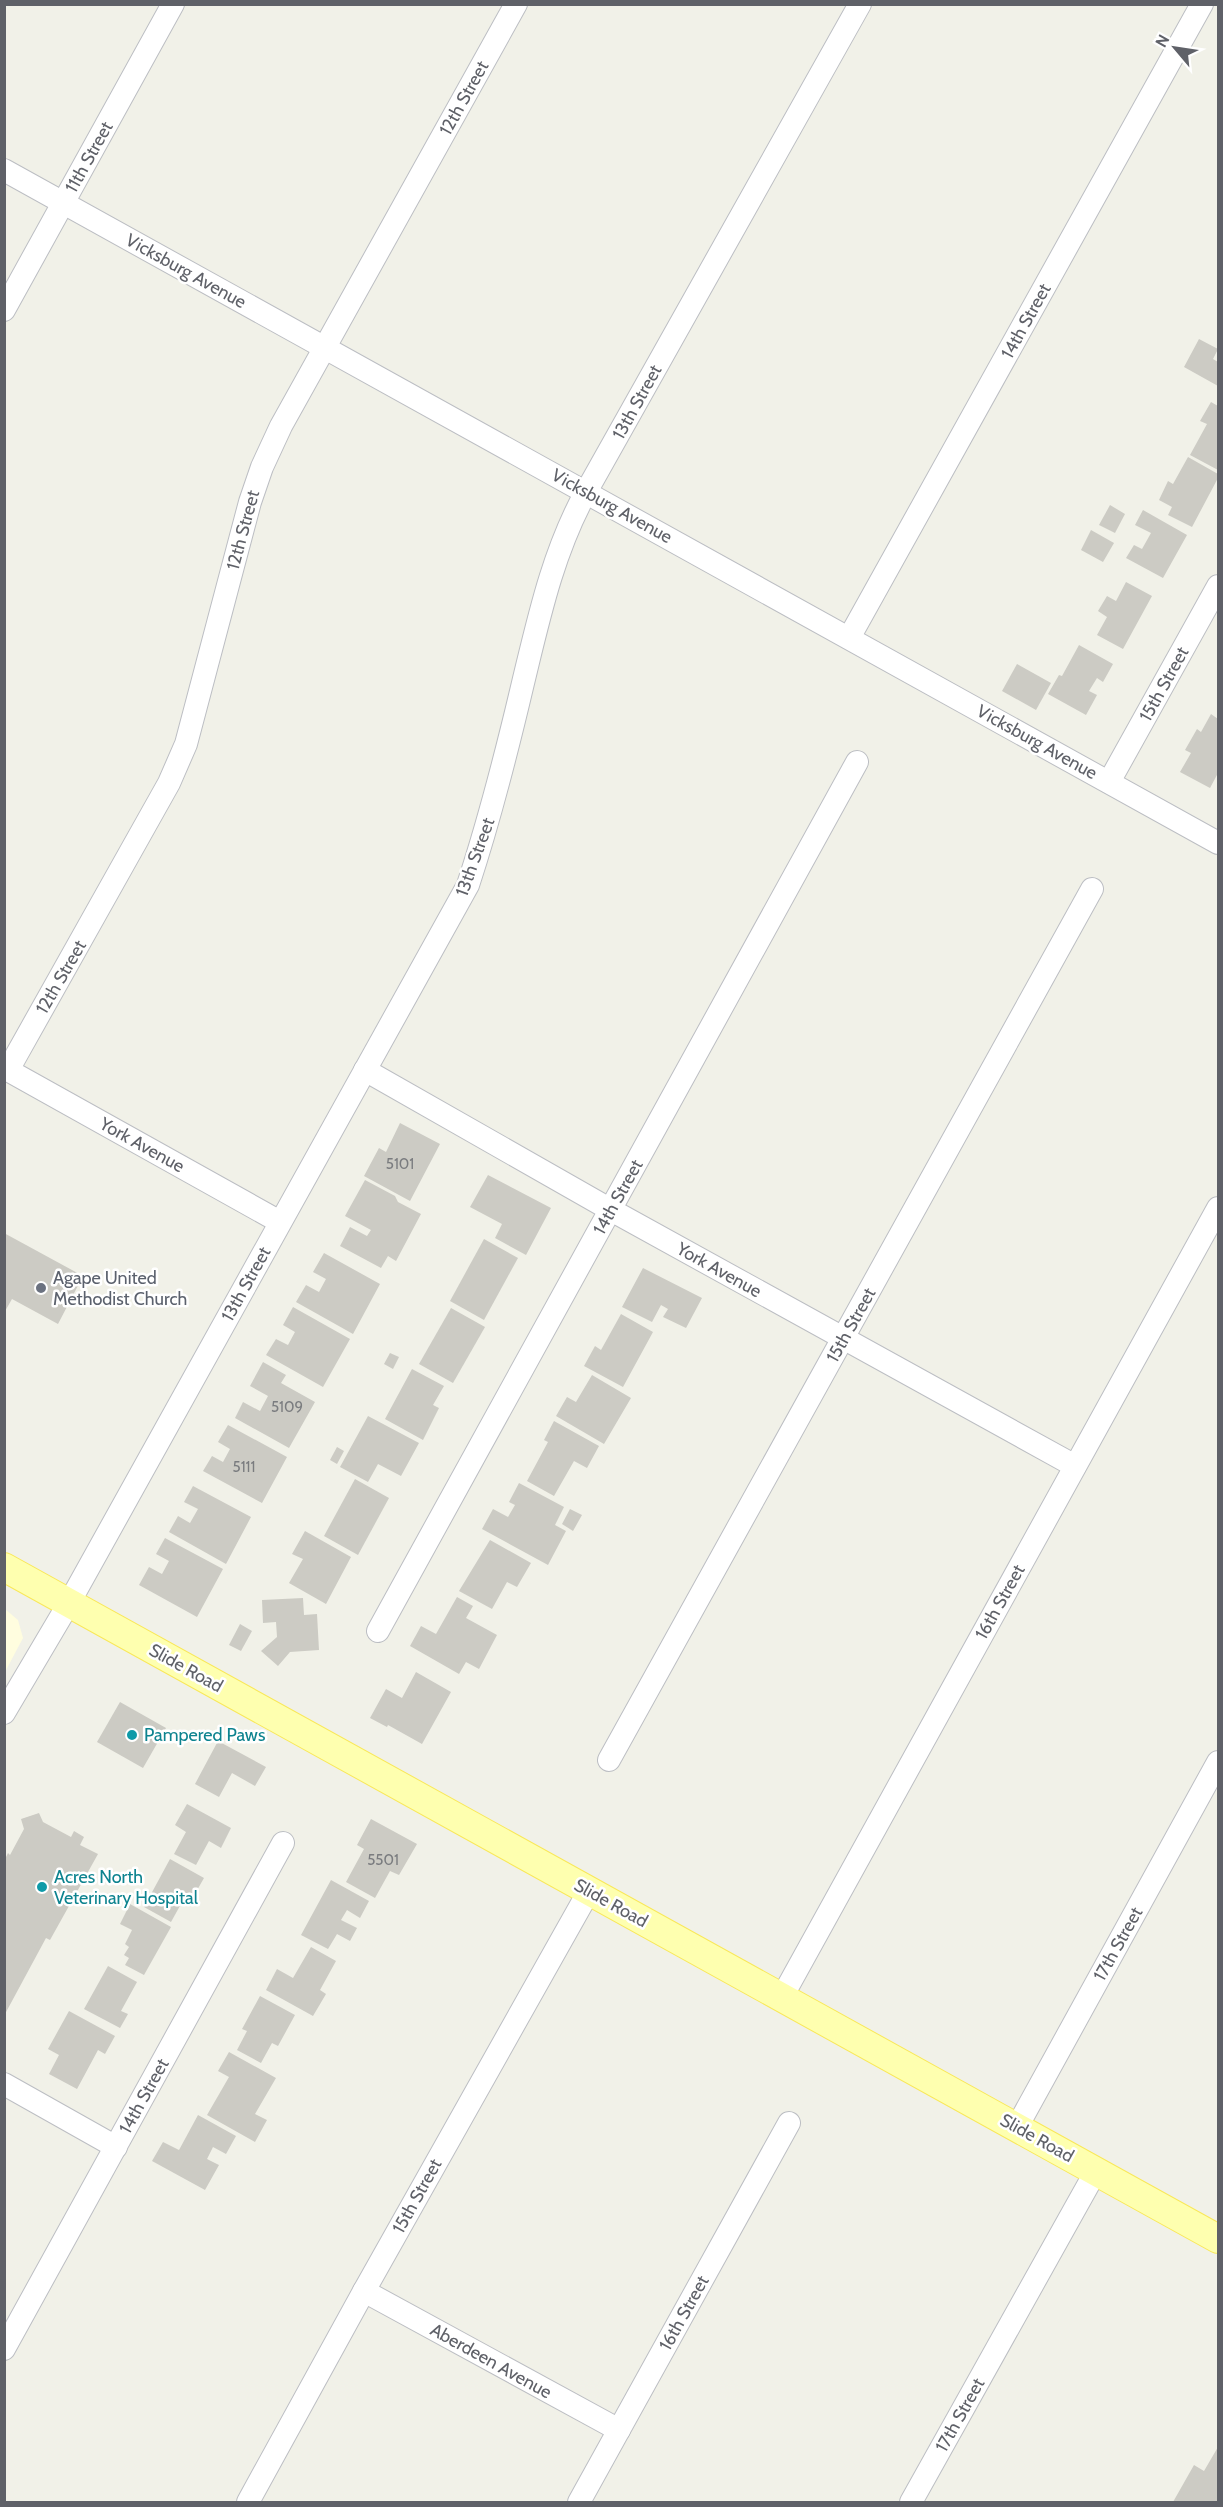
<svg xmlns="http://www.w3.org/2000/svg" width="1223" height="2507" viewBox="0 0 1223 2507" font-family="Cabin,sans-serif">
	<rect width="100%" height="100%" fill="#f1f1e8"/>
	<polygon fill="#fffddf" points="5,1609 18,1620 23,1638 5,1672"/>
	<g fill="#cccbc4">
		<polygon points="1199,339 1218,349 1213,359 1218,362 1218,386 1184,367"/>
		<polygon points="1211,402 1218,406 1218,470 1190,455 1207,424 1200,421"/>
		<polygon points="1188,457 1218,474 1218,478 1192,527 1168,515 1172,507 1159,500 1168,481 1173,484"/>
		<polygon points="1110,505 1125,514 1115,533 1099,525"/>
		<polygon points="1143,510 1187,535 1163,578 1126,558 1134,545 1142,549 1151,533 1135,525"/>
		<polygon points="1091,530 1114,543 1103,562 1081,550"/>
		<polygon points="1126,582 1152,596 1123,649 1097,635 1107,617 1098,611 1107,596 1116,601"/>
		<polygon points="1079,645 1113,664 1103,682 1097,678 1089,691 1097,695 1086,715 1048,694 1059,675 1062,676"/>
		<polygon points="1017,664 1051,683 1036,710 1002,691"/>
		<polygon points="1211,714 1218,719 1218,773 1210,788 1180,772 1191,753 1185,750 1197,729 1201,732"/>
		<polygon points="400,1123 440,1144 410,1201 364,1176 379,1148 386,1152"/>
		<polygon points="488,1175 551,1208 526,1255 495,1238 502,1224 470,1207"/>
		<polygon points="365,1180 395,1196 398,1202 421,1214 396,1261 388,1256 381,1268 340,1246 350,1227 367,1236 371,1230 345,1216"/>
		<polygon points="4,1233 83,1276 58,1324 12,1299 4,1313"/>
		<polygon points="484,1239 518,1258 484,1320 450,1301"/>
		<polygon points="324,1253 380,1284 353,1334 296,1302 306,1285 319,1292 326,1279 313,1272"/>
		<polygon points="643,1268 702,1298 686,1328 663,1317 668,1309 661,1305 652,1322 622,1307"/>
		<polygon points="293,1307 350,1339 323,1387 266,1355 276,1339 288,1345 295,1332 283,1325"/>
		<polygon points="451,1308 485,1327 453,1383 419,1364"/>
		<polygon points="621,1314 653,1332 623,1387 584,1366 595,1346 601,1350"/>
		<polygon points="390,1353 399,1357 393,1369 384,1364"/>
		<polygon points="263,1362 286,1375 281,1383 315,1402 289,1448 235,1418 243,1402 260,1411 268,1396 250,1386"/>
		<polygon points="412,1369 444,1386 433,1405 439,1408 423,1440 385,1419"/>
		<polygon points="592,1375 631,1398 604,1444 556,1416 567,1397 576,1402"/>
		<polygon points="368,1416 419,1443 401,1476 378,1464 368,1482 340,1467"/>
		<polygon points="554,1421 599,1446 587,1468 574,1461 554,1496 527,1481 548,1442 544,1440"/>
		<polygon points="228,1425 287,1457 262,1503 203,1471 212,1456 223,1462 230,1449 218,1442"/>
		<polygon points="337,1447 344,1451 337,1464 330,1460"/>
		<polygon points="355,1479 389,1498 358,1555 324,1536"/>
		<polygon points="519,1483 564,1507 555,1525 566,1531 548,1565 482,1529 493,1509 508,1517 515,1505 509,1502"/>
		<polygon points="193,1486 251,1517 226,1564 169,1532 178,1516 190,1523 198,1509 184,1502"/>
		<polygon points="570,1509 582,1515 573,1531 562,1524"/>
		<polygon points="305,1531 351,1557 326,1604 289,1583 303,1559 292,1554"/>
		<polygon points="165,1538 223,1569 197,1617 139,1585 149,1567 162,1574 169,1561 156,1554"/>
		<polygon points="490,1540 531,1563 517,1587 507,1582 492,1609 459,1591"/>
		<polygon points="457,1597 473,1606 466,1618 497,1635 479,1669 466,1662 459,1674 410,1646 421,1626 436,1634"/>
		<polygon points="303,1598 304,1615 317,1614 319,1650 290,1652 278,1666 261,1651 277,1637 276,1622 263,1623 262,1600"/>
		<polygon points="240,1624 252,1631 241,1651 229,1645"/>
		<polygon points="416,1672 451,1692 422,1744 388,1725 387,1727 370,1718 386,1689 402,1698"/>
		<polygon points="120,1702 166,1728 143,1768 97,1742"/>
		<polygon points="218,1741 266,1767 255,1786 232,1773 219,1797 195,1784"/>
		<polygon points="187,1804 231,1828 221,1848 209,1841 196,1865 174,1854 186,1832 175,1825"/>
		<polygon points="39,1813 43,1822 71,1837 74,1831 84,1837 80,1845 98,1854 50,1940 46,1938 5,2014 5,1859 8,1853 10,1855 24,1829 21,1819"/>
		<polygon points="371,1819 417,1844 399,1875 390,1871 375,1898 346,1882 364,1849 357,1845"/>
		<polygon points="170,1859 204,1878 192,1899 186,1895 171,1922 144,1907"/>
		<polygon points="331,1880 369,1901 360,1918 347,1910 341,1920 357,1928 350,1941 337,1934 328,1949 301,1935"/>
		<polygon points="130,1904 171,1927 144,1975 125,1965 129,1958 124,1955 129,1947 125,1944 132,1930 120,1924"/>
		<polygon points="311,1947 336,1961 320,1990 326,1994 313,2016 266,1990 277,1969 293,1978"/>
		<polygon points="108,1966 137,1982 121,2011 128,2014 120,2028 84,2009"/>
		<polygon points="260,1996 295,2015 278,2046 272,2043 261,2063 237,2050 247,2031 242,2029"/>
		<polygon points="69,2011 115,2036 105,2054 98,2050 77,2089 49,2074 59,2055 48,2049"/>
		<polygon points="229,2052 276,2078 255,2114 267,2120 255,2142 207,2115 229,2077 218,2071"/>
		<polygon points="198,2115 236,2136 226,2154 213,2147 207,2159 219,2165 205,2190 152,2161 163,2142 179,2150"/>
		<polygon points="1218,2447 1218,2502 1173,2502 1194,2465 1204,2471"/>
	</g>
	<g fill="none" stroke-linecap="round" stroke-linejoin="round">
		<g stroke="#bcbec3" stroke-width="24">
			<g id="minor">
				<polyline points="4,170 1218,843"/>
				<polyline points="4,310 173,4"/>
				<polyline points="849,638 1202,4"/>
				<polyline points="1109,782 1218,586"/>
				<polyline points="4,1068 280,1222"/>
				<polyline points="8,1070 169,783 186,744 250,502 262,467 281,426 516,4"/>
				<polyline points="365,1070 611,1210 1075,1466"/>
				<polyline points="378,1631 857,762"/>
				<path d="M 4,1713 L 69,1603 L 468,885 C 490,818 507,751 523,683 C 539,617 553,552 586,492 L 860,4"/>
				<polyline points="609,1760 1092,889"/>
				<polyline points="782,1997 1218,1208"/>
				<polyline points="4,2084 116,2147"/>
				<polyline points="1017,2127 1218,1762"/>
				<polyline points="364,2291 619,2430"/>
				<polyline points="4,2349 283,1843"/>
				<polyline points="248,2502 364,2291 589,1891"/>
				<polyline points="579,2502 789,2123"/>
				<polyline points="911,2502 1096,2171"/>
			</g>
		</g>
		<g stroke="#f9e859" stroke-width="30">
			<polyline id="major" points="4,1567 1218,2239"/>
		</g>
		<use href="#minor" stroke="#fff" stroke-width="22"/>
		<use href="#major" stroke="#feffaf" stroke-width="28"/>
	</g>
	<circle fill="#6b7280" stroke="#fff" stroke-width="2" cx="41" cy="1288" r="6"/>
	<g fill="#0f9aa8" stroke="#fff" stroke-width="2">
		<circle cx="132" cy="1735" r="6"/>
		<circle cx="42" cy="1887" r="6"/>
	</g>
	<g text-anchor="middle" stroke-width="5" stroke-linejoin="round" paint-order="stroke">
		<g font-size="15" fill="#7a7c7f">
			<text x="400" y="1169">5101</text>
			<text x="287" y="1412">5109</text>
			<text x="244" y="1472">5111</text>
			<text x="383" y="1865">5501</text>
		</g>
		<g font-size="18" fill="#5f6168" stroke="#fff">
			<text transform="translate(464 98) rotate(-61)" y="6">12th Street</text>
			<text transform="translate(89 157) rotate(-61)" y="6">11th Street</text>
			<text transform="translate(186 271) rotate(29)" y="6">Vicksburg Avenue</text>
			<text transform="translate(1026 321) rotate(-61)" y="6">14th Street</text>
			<text transform="translate(637 402) rotate(-61)" y="6">13th Street</text>
			<text transform="translate(612 506) rotate(29)" y="6">Vicksburg Avenue</text>
			<text transform="translate(243 530) rotate(-75)" y="6">12th Street</text>
			<text transform="translate(1164 684) rotate(-61)" y="6">15th Street</text>
			<text transform="translate(1037 742) rotate(29)" y="6">Vicksburg Avenue</text>
			<text transform="translate(475 857) rotate(-70)" y="6">13th Street</text>
			<text transform="translate(61 977) rotate(-60)" y="6">12th Street</text>
			<text transform="translate(142 1145) rotate(29)" y="6">York Avenue</text>
			<text transform="translate(618 1197) rotate(-61)" y="6">14th Street</text>
			<text transform="translate(719 1270) rotate(29)" y="6">York Avenue</text>
			<text transform="translate(246 1284) rotate(-61)" y="6">13th Street</text>
			<text transform="translate(851 1325) rotate(-61)" y="6">15th Street</text>
			<text transform="translate(1000 1602) rotate(-61)" y="6">16th Street</text>
			<text transform="translate(186 1668) rotate(29)" y="6">Slide Road</text>
			<text transform="translate(611 1903) rotate(29)" y="6">Slide Road</text>
			<text transform="translate(1118 1944) rotate(-61)" y="6">17th Street</text>
			<text transform="translate(144 2096) rotate(-61)" y="6">14th Street</text>
			<text transform="translate(1037 2138) rotate(29)" y="6">Slide Road</text>
			<text transform="translate(417 2196) rotate(-61)" y="6">15th Street</text>
			<text transform="translate(684 2313) rotate(-61)" y="6">16th Street</text>
			<text transform="translate(491 2361) rotate(29)" y="6">Aberdeen Avenue</text>
			<text transform="translate(960 2415) rotate(-61)" y="6">17th Street</text>
		</g>
		<g font-size="18" fill="#5b616d" stroke="#fff" text-anchor="start">
			<text x="53" y="1284">Agape United<tspan x="53" dy="21">Methodist Church</tspan></text>
		</g>
		<g font-size="18" fill="#0d838f" stroke="#fff" text-anchor="start">
			<text x="144" y="1741">Pampered Paws</text>
			<text x="54" y="1883">Acres North<tspan x="54" dy="21">Veterinary Hospital</tspan></text>
		</g>
	</g>
	<rect width="1223" height="2507" fill="none" stroke="#5f6168" stroke-width="12"/>
	<g transform="translate(1175 48) rotate(299)" stroke="#ffffff" stroke-width="4.5" paint-order="stroke">
	<path d="M0-4.5L10 22L0 15L-10 22Z" fill="#5f6168"/>
	<text y="-9" font-size="16" font-weight="bold" text-anchor="middle" fill="#5f6168">N</text>
	</g>
</svg>
